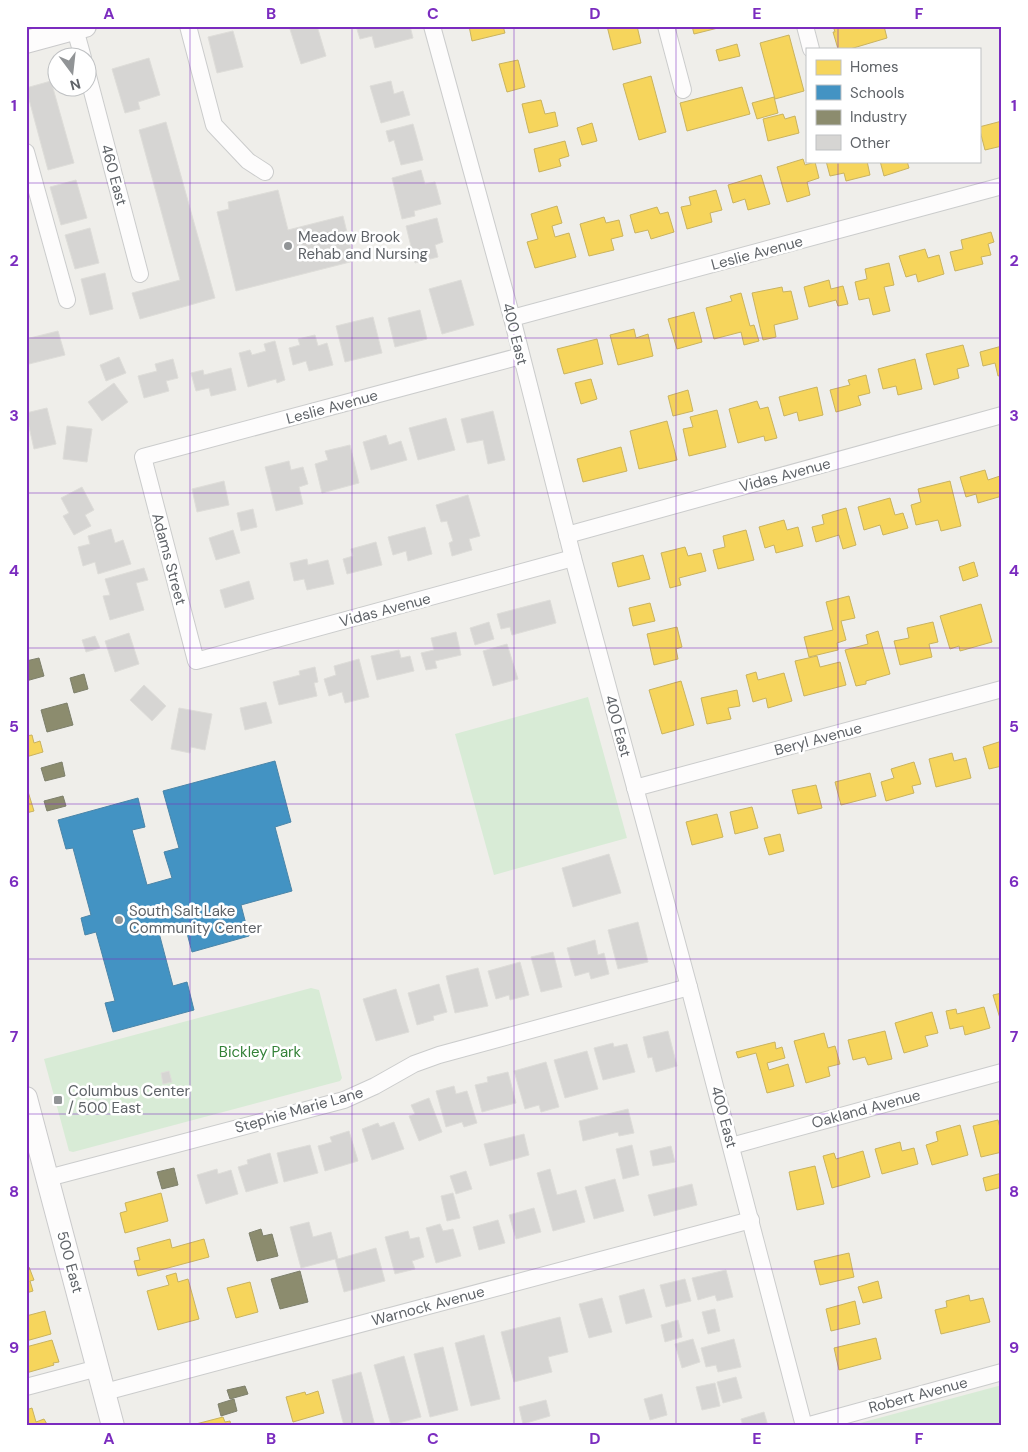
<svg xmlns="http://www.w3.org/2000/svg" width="1028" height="1452" viewBox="0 0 1028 1452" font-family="'DM Sans',sans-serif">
	<rect width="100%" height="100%" fill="#efeeea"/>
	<g fill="#d8ebd6">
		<polygon points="588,697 627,838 494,875 455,734"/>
		<polygon points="311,988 319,990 342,1078 340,1081 73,1152 69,1151 44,1059"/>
		<polygon points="1002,1385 1002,1426 849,1426"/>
	</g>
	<g fill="#f6d55c" stroke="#c9b360">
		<polygon points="469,26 503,26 505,33 472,41"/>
		<polygon points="607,26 637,26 641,43 613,50"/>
		<polygon points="692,26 722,26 722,27 694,34"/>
		<polygon points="833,26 884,26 887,38 850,49 838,49 833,32 835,32"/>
		<polygon points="789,35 804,91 775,99 760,43"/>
		<polygon points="737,44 740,56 719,61 716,50"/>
		<polygon points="518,60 525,87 507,92 499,64"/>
		<polygon points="651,76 666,132 639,140 623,84"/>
		<polygon points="742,87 750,114 687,131 680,103"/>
		<polygon points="774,97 778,113 757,119 752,103"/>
		<polygon points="541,100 545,114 555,112 558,126 529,133 522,104"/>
		<polygon points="783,114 785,119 795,116 799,133 768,141 763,119"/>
		<polygon points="1002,121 1002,146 985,150 979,127"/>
		<polygon points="592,123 597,141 582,145 577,128"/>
		<polygon points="565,141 569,156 559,159 561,166 539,172 534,149"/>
		<polygon points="803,159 805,165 815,162 819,178 807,182 810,195 787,202 777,167"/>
		<polygon points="826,161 867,161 870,175 846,181 844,173 830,176"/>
		<polygon points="880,161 907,161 909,168 884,176"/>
		<polygon points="761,175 770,204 748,210 745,199 733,203 728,185"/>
		<polygon points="716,190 722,210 710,213 712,222 687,229 681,207 691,205 689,197"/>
		<polygon points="557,206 562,223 552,226 555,237 569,233 576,257 535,268 527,242 538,239 531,214"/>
		<polygon points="657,207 660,214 668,212 674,232 651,239 648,230 635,233 630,215"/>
		<polygon points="604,217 606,223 619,220 623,236 611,239 614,250 589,256 580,224"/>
		<polygon points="991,232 994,242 988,244 991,255 981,257 983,264 955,271 950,252 963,249 961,240"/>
		<polygon points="925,249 928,258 939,255 944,274 918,282 916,274 906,277 899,256"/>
		<polygon points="889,263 894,285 884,287 890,311 873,315 869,298 859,300 855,282 867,279 865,269"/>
		<polygon points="829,280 831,289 843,286 848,304 838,306 836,300 809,307 804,287"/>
		<polygon points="782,287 783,292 791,291 798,319 774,325 776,337 763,340 752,293"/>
		<polygon points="741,293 750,326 754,325 759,341 744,345 741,332 714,339 706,308 732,301 730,296"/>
		<polygon points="694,312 702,342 677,349 668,319"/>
		<polygon points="634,329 636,338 648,334 653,356 618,365 610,335"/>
		<polygon points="597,339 603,364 564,374 557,349"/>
		<polygon points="963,345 969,366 957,369 959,378 934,385 926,354"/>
		<polygon points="1002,346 1002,375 998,376 995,363 983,366 980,352"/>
		<polygon points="915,359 922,389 898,395 896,386 883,389 878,369"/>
		<polygon points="866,375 870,393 858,396 861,405 836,412 830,390 850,385 848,380"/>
		<polygon points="591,379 597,399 581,404 575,383"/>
		<polygon points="817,387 823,415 799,421 797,412 784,416 779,397"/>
		<polygon points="688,390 693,411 673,416 668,396"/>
		<polygon points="757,401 760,409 768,407 777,438 765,441 764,436 738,443 729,409"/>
		<polygon points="717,410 726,447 689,456 683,429 693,427 690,417"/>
		<polygon points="667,421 677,460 639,469 630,431"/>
		<polygon points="621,447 627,471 583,482 577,459"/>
		<polygon points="985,470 988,480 1000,476 1002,481 1002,496 978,503 976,494 966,497 960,477"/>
		<polygon points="950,481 961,526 941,531 938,520 916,525 911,505 921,502 918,489"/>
		<polygon points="890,498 895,515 903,513 908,528 883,535 880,525 864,530 858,507"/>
		<polygon points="846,508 856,545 843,549 839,535 816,542 812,527 824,524 822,515"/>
		<polygon points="784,520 787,530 798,527 803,546 776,553 774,545 765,548 759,527"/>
		<polygon points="746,530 754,560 718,569 713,550 725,547 723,536"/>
		<polygon points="685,547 688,556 701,553 706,571 679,578 681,585 670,588 661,553"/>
		<polygon points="643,555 650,579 618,587 612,563"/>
		<polygon points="974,562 978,576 963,581 959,567"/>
		<polygon points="849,596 855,618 841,621 846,640 837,643 838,650 809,657 804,637 833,630 826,602"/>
		<polygon points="650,603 655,621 633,626 629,608"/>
		<polygon points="981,604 992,642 960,651 959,646 950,649 940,616"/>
		<polygon points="933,622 938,642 929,644 932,657 900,665 894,641 909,638 907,628"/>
		<polygon points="677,627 682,647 676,649 678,659 654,665 647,634"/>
		<polygon points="878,631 890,674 866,681 866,684 856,686 845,650 868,644 866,635"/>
		<polygon points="817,656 820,667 840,662 846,685 804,696 795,661"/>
		<polygon points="756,672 758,680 784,673 792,701 768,708 766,698 753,702 746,675"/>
		<polygon points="681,681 694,725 662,734 649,690"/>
		<polygon points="737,690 740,706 728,708 731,719 707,724 701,698"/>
		<polygon points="32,735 34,743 40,741 43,752 26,757 26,736"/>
		<polygon points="1002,741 1002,766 989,769 983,747"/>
		<polygon points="952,753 954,761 966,758 971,778 936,787 929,759"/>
		<polygon points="914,762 921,784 912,786 914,793 886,801 881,782 894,778 891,769"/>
		<polygon points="870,773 876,796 841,805 835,782"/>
		<polygon points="26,785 34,811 26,813"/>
		<polygon points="816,785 822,808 798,814 792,790"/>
		<polygon points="752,807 758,828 735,834 730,812"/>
		<polygon points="717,814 723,837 692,845 686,822"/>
		<polygon points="780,834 784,851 769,855 764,838"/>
		<polygon points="1002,993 1002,1025 993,995"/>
		<polygon points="984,1007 990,1028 965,1035 963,1026 950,1029 946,1011 956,1009 957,1014"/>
		<polygon points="932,1012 938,1033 925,1036 928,1046 904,1053 895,1023"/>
		<polygon points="885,1031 892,1059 868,1065 865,1057 853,1060 848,1040"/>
		<polygon points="824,1033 828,1048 835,1046 840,1064 828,1067 830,1076 806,1083 794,1041"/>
		<polygon points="775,1042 776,1049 782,1047 785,1058 767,1063 769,1070 788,1064 794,1086 767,1093 756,1053 738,1058 736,1052"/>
		<polygon points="998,1120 1000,1128 1002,1128 1002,1152 981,1157 973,1126"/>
		<polygon points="960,1125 968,1155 932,1165 926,1145 938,1141 936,1132"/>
		<polygon points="900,1142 902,1151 914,1148 918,1164 882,1174 875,1149"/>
		<polygon points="863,1151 870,1177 832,1188 823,1156 834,1153 836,1159"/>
		<polygon points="815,1166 824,1204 797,1210 789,1172"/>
		<polygon points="1002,1173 1002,1187 986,1191 983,1178"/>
		<polygon points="161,1193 168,1221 125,1233 120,1213 127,1211 125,1203"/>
		<polygon points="170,1239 172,1248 204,1239 209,1257 138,1276 134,1261 140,1260 137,1248"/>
		<polygon points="849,1253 854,1277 820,1285 814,1261"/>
		<polygon points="26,1266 27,1268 29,1267 34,1280 30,1281 33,1291 26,1293"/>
		<polygon points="176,1273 178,1282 188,1279 199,1319 158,1330 147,1291 169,1285 166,1276"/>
		<polygon points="878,1281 882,1298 863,1303 858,1287"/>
		<polygon points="250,1282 258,1312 236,1318 227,1288"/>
		<polygon points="969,1295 970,1301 983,1298 990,1322 941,1334 935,1310 947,1307 946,1301"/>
		<polygon points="855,1301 860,1324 831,1331 826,1309"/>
		<polygon points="45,1311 51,1334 26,1341 26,1316"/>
		<polygon points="876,1338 881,1359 839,1370 834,1348"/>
		<polygon points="52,1340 59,1362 53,1363 54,1365 26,1373 26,1347"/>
		<polygon points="318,1391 324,1413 293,1422 286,1397 305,1392 306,1395"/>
		<polygon points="32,1408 36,1422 44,1419 48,1426 26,1426 26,1410"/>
		<polygon points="223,1417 225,1422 230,1421 231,1426 192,1425"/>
	</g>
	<polygon fill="#4393c3" stroke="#4b85a8" points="275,761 291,822 275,827 292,891 241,905 249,936 192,952 184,922 158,929 173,986 187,982 194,1010 113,1032 105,1003 115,1001 96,932 85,935 81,918 91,915 73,848 66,849 58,820 138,798 145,827 132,830 147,885 172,878 164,852 179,848 163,791"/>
	<g fill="#8c8c6e" stroke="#7e806c">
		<polygon points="39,658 44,676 26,681 26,661"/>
		<polygon points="84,674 88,689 74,693 70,678"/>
		<polygon points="67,703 73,725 47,732 41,710"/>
		<polygon points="62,762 65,776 45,781 41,768"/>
		<polygon points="63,796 66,806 47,811 44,801"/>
		<polygon points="174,1168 178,1185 162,1189 157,1172"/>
		<polygon points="261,1229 263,1236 272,1234 278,1256 257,1261 249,1233"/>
		<polygon points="300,1271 308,1302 280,1309 271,1279"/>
		<polygon points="245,1386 248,1394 230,1399 227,1390"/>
		<polygon points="234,1399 237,1411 221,1416 218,1404"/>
	</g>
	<g fill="#d6d5d3" stroke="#deddd9">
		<polygon points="289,26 317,26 326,56 301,64"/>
		<polygon points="356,26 410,26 413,38 375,48 372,36 360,39"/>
		<polygon points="233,31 243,67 217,73 208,37"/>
		<polygon points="149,58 160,95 138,102 140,109 125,113 112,69"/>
		<polygon points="51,81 74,163 48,170 26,88"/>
		<polygon points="391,81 394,94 403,91 410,115 381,123 370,86"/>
		<polygon points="166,122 215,298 140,319 132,293 180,280 139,130"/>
		<polygon points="413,124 423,160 401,165 394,140 389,142 386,131"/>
		<polygon points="421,170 425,184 435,182 441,204 414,211 415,216 402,219 392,178"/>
		<polygon points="76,180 87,218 61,225 50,187"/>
		<polygon points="278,190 288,230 343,216 354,261 236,291 217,212 229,209 228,202"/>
		<polygon points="437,218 443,242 435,245 438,257 415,263 406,226"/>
		<polygon points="90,228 99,263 75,269 65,235"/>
		<polygon points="105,273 113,309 90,315 81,279"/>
		<polygon points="461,280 474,325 442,334 429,289"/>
		<polygon points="420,310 427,339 395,347 388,318"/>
		<polygon points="373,317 382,353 345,362 336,326"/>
		<polygon points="58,331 65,355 29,364 26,354 26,339"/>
		<polygon points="315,335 318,346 327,343 333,365 309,371 306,361 293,365 289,348 300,345 298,339"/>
		<polygon points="275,341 285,380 277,383 276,379 248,387 239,353 250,350 252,355 266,351 264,344"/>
		<polygon points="119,357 126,373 106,381 100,365"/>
		<polygon points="173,359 178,378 166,381 169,391 144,398 138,376 157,371 155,364"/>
		<polygon points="231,368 236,390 211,396 209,388 196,391 191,373 203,370 204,375"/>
		<polygon points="114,383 128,402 102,421 88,402"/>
		<polygon points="47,408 56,444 34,449 26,413"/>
		<polygon points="493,411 505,460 488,464 483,440 467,443 461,419"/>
		<polygon points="446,418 455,450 418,460 409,428"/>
		<polygon points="67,426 92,429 87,462 63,459"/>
		<polygon points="386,435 389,445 401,441 407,460 371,470 363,442"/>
		<polygon points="350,445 359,483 322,493 315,464 328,460 325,451"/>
		<polygon points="289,461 291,470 303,467 308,484 299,487 303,504 276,511 265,467"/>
		<polygon points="224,481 229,505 197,512 192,489"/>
		<polygon points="82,487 94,510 85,515 91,526 74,535 63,516 69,513 61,498"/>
		<polygon points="468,495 480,536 469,539 472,550 452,556 449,543 453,541 447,521 441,522 436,505"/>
		<polygon points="253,509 257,527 241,531 237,513"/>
		<polygon points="425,527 432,554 408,561 406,551 393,555 388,537"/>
		<polygon points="111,529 115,543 123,540 131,564 98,574 95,562 83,566 78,547 90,544 88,536"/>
		<polygon points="233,530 240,553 216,560 209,538"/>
		<polygon points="376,542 382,565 347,574 343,559 353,556 351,549"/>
		<polygon points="307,559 308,565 328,560 334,584 307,590 304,579 294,581 290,563"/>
		<polygon points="144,568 148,580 136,583 144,610 110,620 103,596 110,595 105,579"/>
		<polygon points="249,581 254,599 225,608 220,590"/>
		<polygon points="550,600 556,623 512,635 510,627 501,629 497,614"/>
		<polygon points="489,622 494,639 475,645 470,628"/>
		<polygon points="456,632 461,655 435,661 437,668 426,670 421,653 434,650 431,638"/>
		<polygon points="129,633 139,664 115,672 105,641"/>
		<polygon points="95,636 100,648 86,652 82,640"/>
		<polygon points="507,644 518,679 493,686 483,651"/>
		<polygon points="399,650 401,658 410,656 414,671 377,680 371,656"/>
		<polygon points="359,659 369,697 345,703 342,692 329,696 324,679 336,675 334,666"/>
		<polygon points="315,667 318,682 314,683 317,696 279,705 273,682 300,675 299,671"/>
		<polygon points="144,685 166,706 152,721 130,700"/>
		<polygon points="266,702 272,723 245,730 240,708"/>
		<polygon points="179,708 212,714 205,750 191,747 190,753 171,749"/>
		<polygon points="609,854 621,893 573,907 562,868"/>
		<polygon points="638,922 648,962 618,969 608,930"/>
		<polygon points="595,940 598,955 604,953 609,974 591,979 589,972 575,976 567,948"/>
		<polygon points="553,952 562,987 541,992 531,957"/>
		<polygon points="520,962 529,995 510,1000 509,995 496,999 488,971"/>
		<polygon points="478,968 488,1006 455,1013 446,976"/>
		<polygon points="439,984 447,1012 433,1016 434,1020 417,1025 408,993"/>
		<polygon points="396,989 409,1032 376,1041 363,999"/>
		<polygon points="668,1031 677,1066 656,1072 652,1057 648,1058 643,1037"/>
		<polygon points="613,1043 614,1047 627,1044 635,1072 603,1080 594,1048"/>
		<polygon points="587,1051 598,1089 565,1098 554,1060"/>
		<polygon points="546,1062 559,1107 541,1112 539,1105 525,1109 514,1071"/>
		<polygon points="169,1071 172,1082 163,1084 161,1073"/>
		<polygon points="508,1072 516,1103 482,1112 475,1085 488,1082 487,1077"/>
		<polygon points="454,1086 456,1094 467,1091 477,1123 464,1127 462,1122 446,1127 436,1091"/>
		<polygon points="429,1098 442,1132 419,1141 409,1116 415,1114 411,1105"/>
		<polygon points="628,1109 634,1133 619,1136 618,1132 583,1141 579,1121"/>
		<polygon points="394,1122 404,1149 372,1160 362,1129 378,1123 380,1127"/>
		<polygon points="349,1131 358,1161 325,1171 318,1146 332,1142 330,1137"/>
		<polygon points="524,1134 529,1155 490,1166 484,1144"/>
		<polygon points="310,1145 318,1173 284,1182 277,1153"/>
		<polygon points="632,1145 639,1175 623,1179 616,1149"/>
		<polygon points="671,1146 675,1162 653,1166 650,1151"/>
		<polygon points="270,1153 278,1183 246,1192 238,1167 248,1164 247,1160"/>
		<polygon points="217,1169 218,1174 231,1170 238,1194 206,1204 197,1175"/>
		<polygon points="550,1169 557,1195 576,1190 585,1222 553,1231 537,1173"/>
		<polygon points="466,1171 472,1189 456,1194 450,1176"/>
		<polygon points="615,1179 624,1211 594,1219 585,1187"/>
		<polygon points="692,1184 697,1205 654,1216 648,1195"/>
		<polygon points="453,1193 460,1218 447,1221 441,1196"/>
		<polygon points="534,1208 541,1232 516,1239 509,1215"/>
		<polygon points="498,1220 505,1243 479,1250 473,1227"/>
		<polygon points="309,1222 313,1237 331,1232 338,1259 376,1248 385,1281 344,1292 335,1259 301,1268 290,1227"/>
		<polygon points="440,1224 443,1231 453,1229 461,1256 436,1263 426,1228"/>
		<polygon points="408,1231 410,1239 419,1237 424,1257 412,1261 415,1269 395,1274 385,1237"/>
		<polygon points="726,1270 733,1297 717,1301 715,1295 698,1300 692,1278"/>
		<polygon points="685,1279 691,1301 666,1307 660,1285"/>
		<polygon points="644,1289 652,1317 626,1324 619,1296"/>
		<polygon points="602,1298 612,1332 589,1338 579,1304"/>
		<polygon points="715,1309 720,1331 708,1334 702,1312"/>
		<polygon points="560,1317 568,1352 548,1357 552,1372 514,1382 501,1332"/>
		<polygon points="678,1320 682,1337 665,1342 661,1325"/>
		<polygon points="484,1335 500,1399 471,1406 455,1343"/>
		<polygon points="693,1339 700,1362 682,1368 675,1344"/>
		<polygon points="734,1339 741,1367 718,1372 716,1365 706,1367 701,1348"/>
		<polygon points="443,1347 458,1410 430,1417 414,1354"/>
		<polygon points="404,1356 421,1417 391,1425 374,1365"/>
		<polygon points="361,1372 375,1426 361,1426 360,1423 350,1426 344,1426 332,1380"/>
		<polygon points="736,1377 742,1398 723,1403 717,1382"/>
		<polygon points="715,1383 720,1406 702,1410 696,1387"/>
		<polygon points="662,1394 667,1415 650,1420 644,1399"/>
		<polygon points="546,1400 550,1416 523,1424 519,1407"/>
		<polygon points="764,1412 768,1426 743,1426 741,1419"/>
	</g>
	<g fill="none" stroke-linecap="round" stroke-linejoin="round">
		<g stroke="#cbcccc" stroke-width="18">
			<g id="street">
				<polyline points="188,26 214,125 248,161 265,172"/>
				<polyline points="432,26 512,318 573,558 689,987 804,1426"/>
				<polyline points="666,26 683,90"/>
				<polyline points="805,26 811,49"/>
				<polyline points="75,29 83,58"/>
				<polyline points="88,76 140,274"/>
				<polyline points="26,152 67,300"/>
				<polyline points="512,318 1002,186"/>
				<polyline points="521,356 143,457 196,661 573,558"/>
				<polyline points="567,535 1002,415"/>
				<polyline points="635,788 1002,689"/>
				<polyline points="731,1146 1002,1072"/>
				<polyline points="48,1178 344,1100 375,1086 414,1064 439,1055 689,987"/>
				<polyline points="26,1387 98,1368"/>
				<polyline points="105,1392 751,1220"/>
				<polyline points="806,1426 1002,1372"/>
			</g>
		</g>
		<g stroke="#cacacb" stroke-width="24">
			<g id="secondary">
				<polyline points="26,42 85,26"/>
				<polyline points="26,1098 113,1426"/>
			</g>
		</g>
		<use href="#street" stroke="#fdfcfc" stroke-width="16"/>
		<use href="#secondary" stroke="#fdfcfc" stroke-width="22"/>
	</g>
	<path fill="none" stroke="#7b2cbf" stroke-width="1" stroke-opacity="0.55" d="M 190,26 L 190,1426M 352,26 L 352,1426M 514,26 L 514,1426M 676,26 L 676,1426M 838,26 L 838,49M 838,161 L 838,1426M 26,183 L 1002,183M 26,338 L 1002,338M 26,493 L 1002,493M 26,648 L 1002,648M 26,804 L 1002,804M 26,959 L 1002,959M 26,1114 L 1002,1114M 26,1269 L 1002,1269"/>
	<g fill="#919496" stroke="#fff" stroke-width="2">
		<circle cx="288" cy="246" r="5"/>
		<circle cx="119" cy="920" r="5"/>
		<rect x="53" y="1095" width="10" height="10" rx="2.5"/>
	</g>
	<g text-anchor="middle" stroke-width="5" stroke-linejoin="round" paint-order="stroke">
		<g font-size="15" fill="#5f6368" stroke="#fff">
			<text transform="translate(114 175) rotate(75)" y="5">460 East</text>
			<text transform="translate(757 253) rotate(-15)" y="5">Leslie Avenue</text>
			<text transform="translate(515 334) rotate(76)" y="5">400 East</text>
			<text transform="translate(332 407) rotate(-15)" y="5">Leslie Avenue</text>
			<text transform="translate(785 475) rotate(-15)" y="5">Vidas Avenue</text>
			<text transform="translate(169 559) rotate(75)" y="5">Adams Street</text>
			<text transform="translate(385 610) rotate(-15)" y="5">Vidas Avenue</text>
			<text transform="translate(618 726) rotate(75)" y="5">400 East</text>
			<text transform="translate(818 739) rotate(-15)" y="5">Beryl Avenue</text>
			<text transform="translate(866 1109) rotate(-15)" y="5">Oakland Avenue</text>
			<text transform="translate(299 1110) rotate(-16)" y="5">Stephie Marie Lane</text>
			<text transform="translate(724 1117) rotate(75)" y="5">400 East</text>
			<text transform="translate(70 1262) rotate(75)" y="5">500 East</text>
			<text transform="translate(428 1306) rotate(-15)" y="5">Warnock Avenue</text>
			<text transform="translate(918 1395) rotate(-15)" y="5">Robert Avenue</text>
		</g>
		<g font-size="15" fill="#5f6368" stroke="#fff" text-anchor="start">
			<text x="298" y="242">Meadow Brook<tspan x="298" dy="17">Rehab and Nursing</tspan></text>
			<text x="129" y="916">South Salt Lake<tspan x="129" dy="17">Community Center</tspan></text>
			<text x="68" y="1096">Columbus Center<tspan x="68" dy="17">/ 500 East</tspan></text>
		</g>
		<g font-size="15" fill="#348238" stroke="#fff">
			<text x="260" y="1057">Bickley Park</text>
		</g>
	</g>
	<rect width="1028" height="1452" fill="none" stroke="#ffffff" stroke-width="55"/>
	<rect x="806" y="48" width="175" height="115" fill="#ffffff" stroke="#bfc1c3"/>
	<rect x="816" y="60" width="25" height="15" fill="#f6d55c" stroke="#bfc1c3"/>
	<text x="850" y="72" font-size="15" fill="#5f6368">Homes</text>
	<rect x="816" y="85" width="25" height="15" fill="#4393c3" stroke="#bfc1c3"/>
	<text x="850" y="98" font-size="15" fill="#5f6368">Schools</text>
	<rect x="816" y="110" width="25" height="15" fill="#8c8c6e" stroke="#bfc1c3"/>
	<text x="850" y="122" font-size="15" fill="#5f6368">Industry</text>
	<rect x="816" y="135" width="25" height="15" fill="#d6d5d3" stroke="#bfc1c3"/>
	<text x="850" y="148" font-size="15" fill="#5f6368">Other</text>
	<g transform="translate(72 72) rotate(165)"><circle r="24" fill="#ffffff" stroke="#bfc1c3"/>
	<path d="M0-4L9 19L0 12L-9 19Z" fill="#919496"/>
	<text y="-8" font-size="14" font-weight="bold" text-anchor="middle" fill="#5f6368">N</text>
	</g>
	<rect x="28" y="28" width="972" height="1396" fill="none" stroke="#7b2cbf" stroke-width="2"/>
	<g font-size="16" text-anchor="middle" font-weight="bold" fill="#7b2cbf">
		<text x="109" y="19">A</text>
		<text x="271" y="19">B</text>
		<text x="433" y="19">C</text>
		<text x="595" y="19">D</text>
		<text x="757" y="19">E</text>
		<text x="919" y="19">F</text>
		<text x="14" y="111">1</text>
		<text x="1014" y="111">1</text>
		<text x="14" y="266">2</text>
		<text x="1014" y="266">2</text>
		<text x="14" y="421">3</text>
		<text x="1014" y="421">3</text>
		<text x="14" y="576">4</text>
		<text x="1014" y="576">4</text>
		<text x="14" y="732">5</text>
		<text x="1014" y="732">5</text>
		<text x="14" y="887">6</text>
		<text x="1014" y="887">6</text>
		<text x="14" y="1042">7</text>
		<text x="1014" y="1042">7</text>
		<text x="14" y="1197">8</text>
		<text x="1014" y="1197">8</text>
		<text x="14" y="1353">9</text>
		<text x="1014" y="1353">9</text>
		<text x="109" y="1444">A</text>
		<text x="271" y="1444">B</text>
		<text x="433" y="1444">C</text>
		<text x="595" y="1444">D</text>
		<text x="757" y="1444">E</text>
		<text x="919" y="1444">F</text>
	</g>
</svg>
